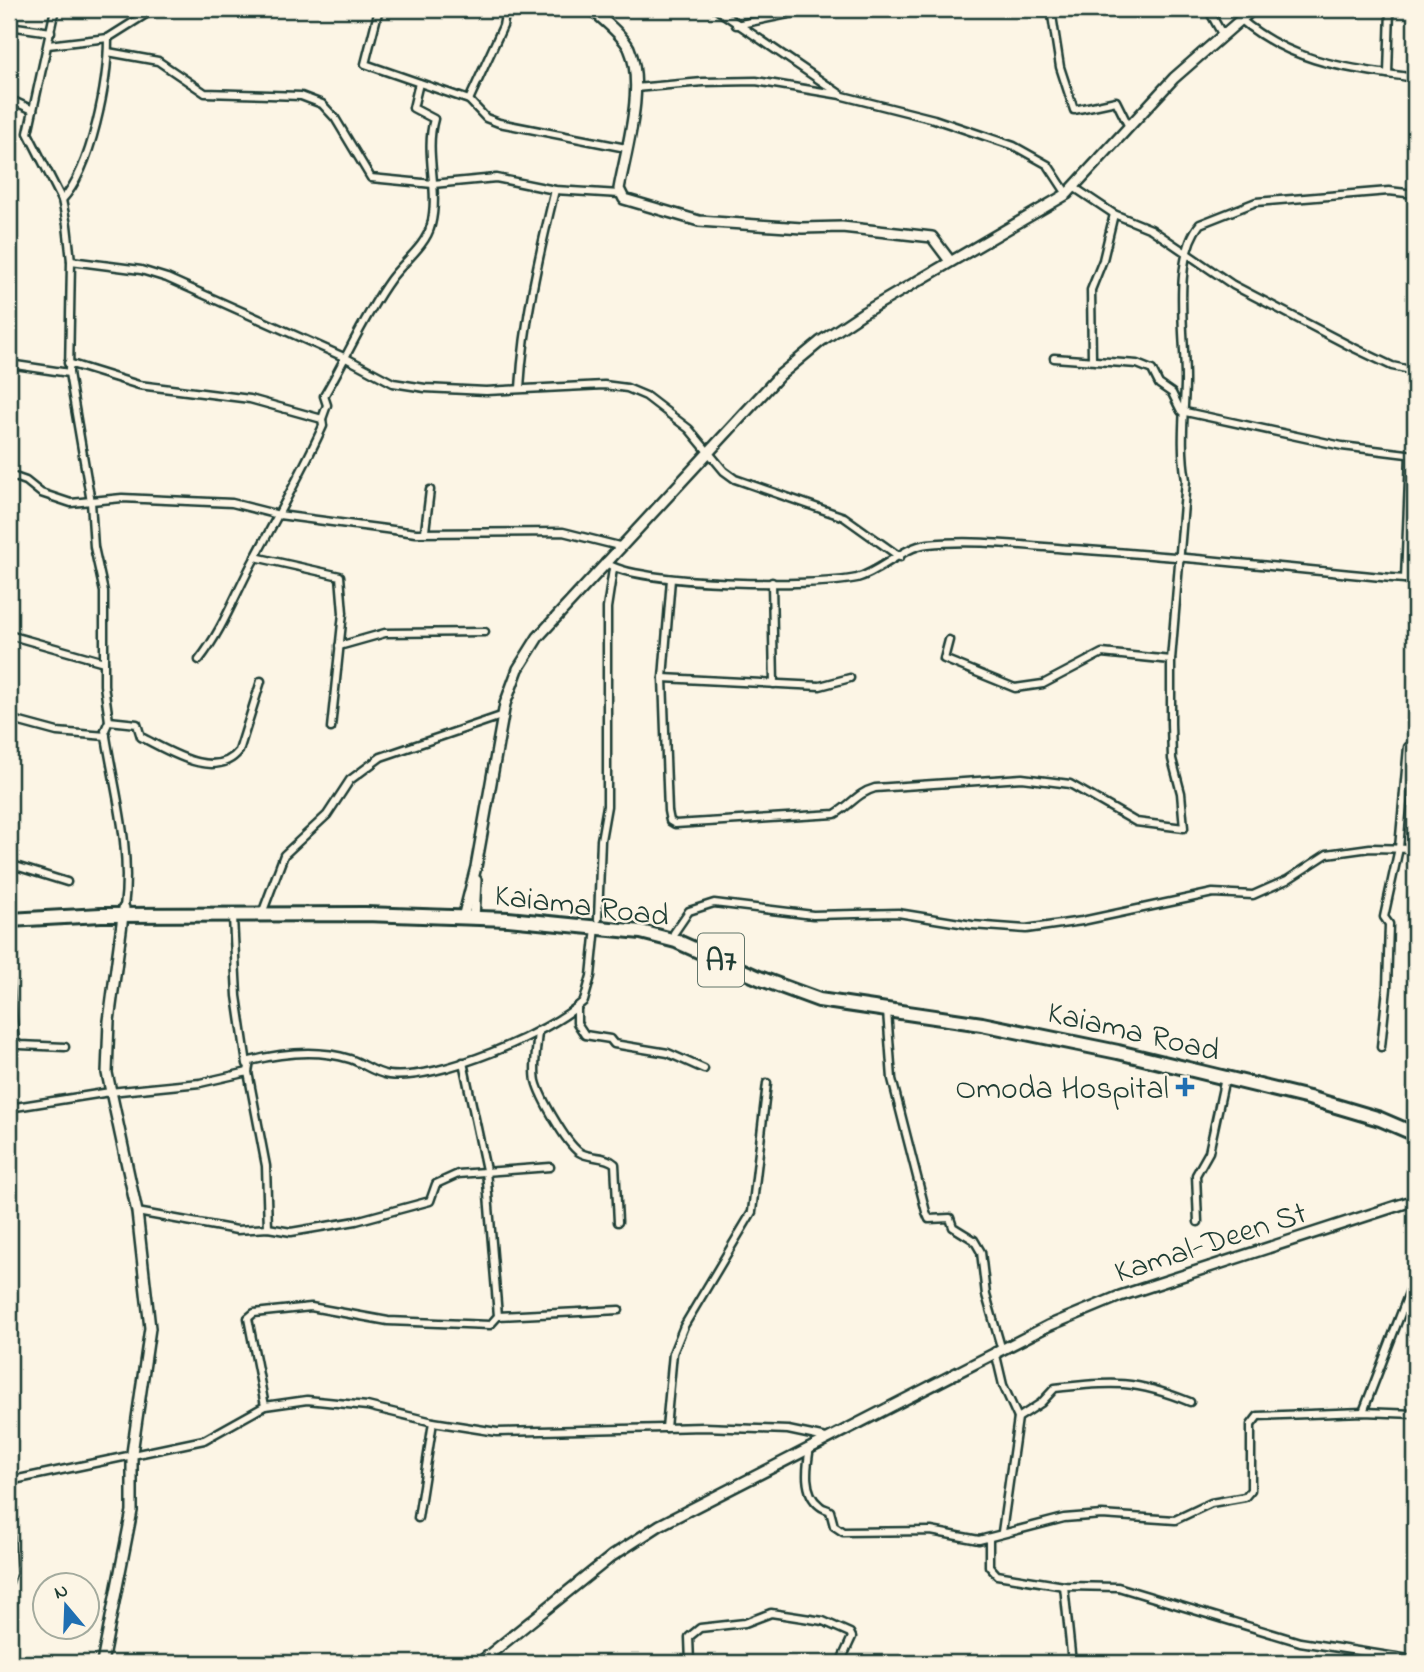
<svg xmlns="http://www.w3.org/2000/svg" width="1424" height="1672" viewBox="0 0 1424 1672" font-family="'Indie Flower',sans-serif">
	<rect width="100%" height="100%" fill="#fcf5e5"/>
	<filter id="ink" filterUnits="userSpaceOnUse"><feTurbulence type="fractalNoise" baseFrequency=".0143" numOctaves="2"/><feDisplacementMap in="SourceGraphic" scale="14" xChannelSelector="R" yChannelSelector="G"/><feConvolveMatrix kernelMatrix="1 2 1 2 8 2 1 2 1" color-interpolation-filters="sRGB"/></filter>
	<g filter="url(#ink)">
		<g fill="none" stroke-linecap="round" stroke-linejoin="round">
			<g stroke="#1f3d34" stroke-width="11">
				<g id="street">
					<path d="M 55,9 L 28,133 L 62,200 L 67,225 L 71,261 L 69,373 L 91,502 L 94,547 L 104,592 L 104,685 L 109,721 L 105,730 C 114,790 132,846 124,908"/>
					<polyline points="379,9 365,64 469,100 486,118 499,123 626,148"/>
					<polyline points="716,9 843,96 934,119 1014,146 1048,165 1067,194"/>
					<polyline points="1051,9 1060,67 1074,110 1116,101 1129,127"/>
					<polyline points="1208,9 1222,34"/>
					<path d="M 1240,19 C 1293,64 1349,68 1415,78"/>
					<polyline points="736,25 793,13 796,9"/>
					<polyline points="9,26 51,32"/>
					<polyline points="48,45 108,38 154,9"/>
					<polyline points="108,52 158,61 205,93 301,96 322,104 335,118 371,178 433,184 496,178 555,190 620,194"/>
					<polyline points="1388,74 1390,9"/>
					<polyline points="635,88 703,82 756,81 841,95"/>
					<polyline points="9,99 33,110"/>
					<polyline points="469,100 503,26 506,9"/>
					<polyline points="1075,188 1114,214 1151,229 1233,285 1350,346 1392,366 1415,371"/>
					<path d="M 62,200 C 92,168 108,82 108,38"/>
					<polyline points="71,261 141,270 167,278 346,358 393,383 425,388 486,391 604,385 627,388 646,396 689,429 724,471 735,479 844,517 900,557"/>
					<polyline points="1054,358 1137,364 1152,370 1159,384 1172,393 1181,411 1342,446 1415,455"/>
					<polyline points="1092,359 1091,290 1103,260 1114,214"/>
					<path d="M 68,363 L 139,385 L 250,399 L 322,419 L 323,426 C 303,470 279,513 256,556 C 236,592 224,628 199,660"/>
					<polyline points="9,364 69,373"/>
					<path d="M 520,388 C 524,320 539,255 555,190"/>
					<path d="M 322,419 L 327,405 L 324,396 C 346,359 364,316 390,280 C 402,263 426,246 431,225 C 440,190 424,154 434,119 L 413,108 L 419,83"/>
					<polyline points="9,475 26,481 41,493 71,503 122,498 232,503 279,515 416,533 563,532 619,546"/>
					<polyline points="425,531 430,490"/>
					<polyline points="255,557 340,576 343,613 331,728"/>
					<path d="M 605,562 C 634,586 817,587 857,578 C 882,571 902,547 928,544 C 975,539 1025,546 1071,549 C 1187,556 1301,570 1415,580"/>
					<path d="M 671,579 L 663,678 L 668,811 L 670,821 L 675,824 L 835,814 C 851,805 857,793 875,788 L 1022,778 L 1070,784 L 1136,822 L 1184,828 L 1181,793 L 1172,759 L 1171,723 L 1171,660 L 1186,480 C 1180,447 1184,416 1185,384 C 1186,340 1171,259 1200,224 L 1256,202 L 1389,191 L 1415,194"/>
					<polyline points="1405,579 1410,455"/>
					<polyline points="772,582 774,684"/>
					<polyline points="9,635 104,662"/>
					<polyline points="949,640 944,659 1015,688 1043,684 1102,653 1171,660"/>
					<polyline points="339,646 385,633 485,632"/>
					<polyline points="663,678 820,686 850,678"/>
					<polyline points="9,719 57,732 106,736"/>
					<path d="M 109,721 L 137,724 L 141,737 C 166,749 215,782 239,751 L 261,681"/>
					<polyline points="9,864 67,882"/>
					<polyline points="263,911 284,855 327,815 350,780 381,757 504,715"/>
					<polyline points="233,917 237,996 247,1064"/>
					<polyline points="598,919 601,840 607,806 607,608 613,569"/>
					<polyline points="674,933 689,911 714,903 813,915 898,913 972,925 1026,929 1082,921 1213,893 1253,895 1287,880 1327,854 1370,848 1415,849"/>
					<polyline points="9,980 15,1042 20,1045 65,1047"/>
					<polyline points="577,1007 577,1023 585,1035 610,1039 614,1044 668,1053 704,1069"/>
					<polyline points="887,1011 892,1079 926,1212 929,1219 950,1218 953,1227 974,1240 981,1252 986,1295 1001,1347"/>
					<path d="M 538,1031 C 537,1047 533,1066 536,1081 C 540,1097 566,1143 579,1152 C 589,1159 605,1155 615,1164 L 618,1222"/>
					<polyline points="1381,1047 1387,988 1389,924 1384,917 1399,848 1408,747 1415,748"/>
					<polyline points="9,1108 110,1092 200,1083 248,1072"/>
					<polyline points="137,1212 237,1230 268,1228 291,1232 356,1221 430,1201 436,1184 458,1174 550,1167"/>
					<polyline points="1198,1222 1196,1175 1209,1152 1225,1078"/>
					<path d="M 268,1228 L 266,1166 L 248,1072 L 250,1061 C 282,1053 318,1049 350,1059 C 363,1063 374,1073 389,1075 C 438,1081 548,1034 584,1001 L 591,976 L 596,927"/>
					<polyline points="498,1316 619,1310"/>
					<polyline points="995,1351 1003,1385 1018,1418"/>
					<polyline points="265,1406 248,1318 254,1313 311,1307 388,1321 490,1325 498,1316 486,1170 463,1062"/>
					<polyline points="1363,1412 1415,1277"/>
					<polyline points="666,1428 673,1353 684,1326 752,1212 767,1083"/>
					<path d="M 810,1447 C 807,1465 802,1493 820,1506 C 823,1509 827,1509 830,1511 L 834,1526 L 843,1532 L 931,1531 L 979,1540 L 1064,1518 L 1102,1515 L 1175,1520 L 1211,1503 L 1245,1497 L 1251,1490 L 1251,1425 L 1258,1416 L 1363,1412 L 1415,1414"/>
					<polyline points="9,1481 204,1440 265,1406 307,1400 367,1406 433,1422 497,1432 704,1427 788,1430 826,1438"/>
					<polyline points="9,1509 12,1573 9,1582"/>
					<polyline points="418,1518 433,1422"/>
					<path d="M 1002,1532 L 1018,1418 L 1041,1403 L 1055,1388 C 1112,1381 1136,1380 1190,1402"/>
					<polyline points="989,1539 989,1566 997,1575 1064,1586 1118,1587 1300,1642 1415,1660"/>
					<polyline points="1064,1586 1072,1663"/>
					<polyline points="690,1663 689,1637 700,1628 745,1623 771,1613 823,1621 850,1633 852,1637 840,1663"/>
				</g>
			</g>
			<g stroke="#1f3d34" stroke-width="14">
				<g id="secondary">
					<path d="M 591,9 C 602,19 622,34 629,48 C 646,86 626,150 619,189 L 624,199 L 699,221 L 802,228 L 842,227 L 932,237 L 950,261"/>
					<polyline points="463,918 476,867 505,704 518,669 538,637 780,375 821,341 863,313 1067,194 1174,78 1253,9"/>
					<polyline points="474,918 476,880"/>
					<polyline points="102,1663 132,1511 132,1453 150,1328 137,1212 107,1073 109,1021 124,908"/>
					<polyline points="479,1663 612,1556 660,1525 1048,1326 1120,1296 1415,1200"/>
				</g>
			</g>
			<g stroke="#1f3d34" stroke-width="18">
				<polyline id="highway" points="9,920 101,915 365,914 508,919 641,932 676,941 759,978 819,1000 982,1024 1118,1052 1309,1098 1380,1119 1415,1134"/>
			</g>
			<use href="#street" stroke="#fcf5e5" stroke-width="6"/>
			<use href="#secondary" stroke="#fcf5e5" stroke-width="9"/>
			<use href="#highway" stroke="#fcf5e5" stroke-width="12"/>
		</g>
	</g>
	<path fill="#1f6fb2" stroke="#fcf5e5" stroke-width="2.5" d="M1181.5 1076.5h7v7h7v7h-7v7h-7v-7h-7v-7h7z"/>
	<g text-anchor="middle" stroke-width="5" stroke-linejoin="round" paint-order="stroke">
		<rect fill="#fcf5e5" stroke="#617469" stroke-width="2" x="698" y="933.5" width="46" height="53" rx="5"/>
		<g font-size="30" font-weight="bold" fill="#1f3d34">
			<text x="721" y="970">A7</text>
		</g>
		<g font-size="32" fill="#1f3d34" stroke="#fcf5e5">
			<text transform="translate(582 904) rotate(7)" y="11">Kaiama Road</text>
			<text transform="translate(1134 1030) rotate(13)" y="11">Kaiama Road</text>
			<text transform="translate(1210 1241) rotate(-18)" y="11">Kamal-Deen St</text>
		</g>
		<g font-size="32" fill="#1f3d34" stroke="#fcf5e5" text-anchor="end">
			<text x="1169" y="1098">Omoda Hospital</text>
		</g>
	</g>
	<rect width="1424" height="1672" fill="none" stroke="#fcf5e5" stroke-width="35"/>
	<rect x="18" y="18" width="1389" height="1637" fill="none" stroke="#1f3d34" stroke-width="2.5" filter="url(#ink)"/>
	<g transform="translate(66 1606) rotate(341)"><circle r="33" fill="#fcf5e5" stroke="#a4ab9e" stroke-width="2"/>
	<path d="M0-5L12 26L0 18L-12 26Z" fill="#1f6fb2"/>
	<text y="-10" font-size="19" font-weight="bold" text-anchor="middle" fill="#1f3d34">N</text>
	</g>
</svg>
